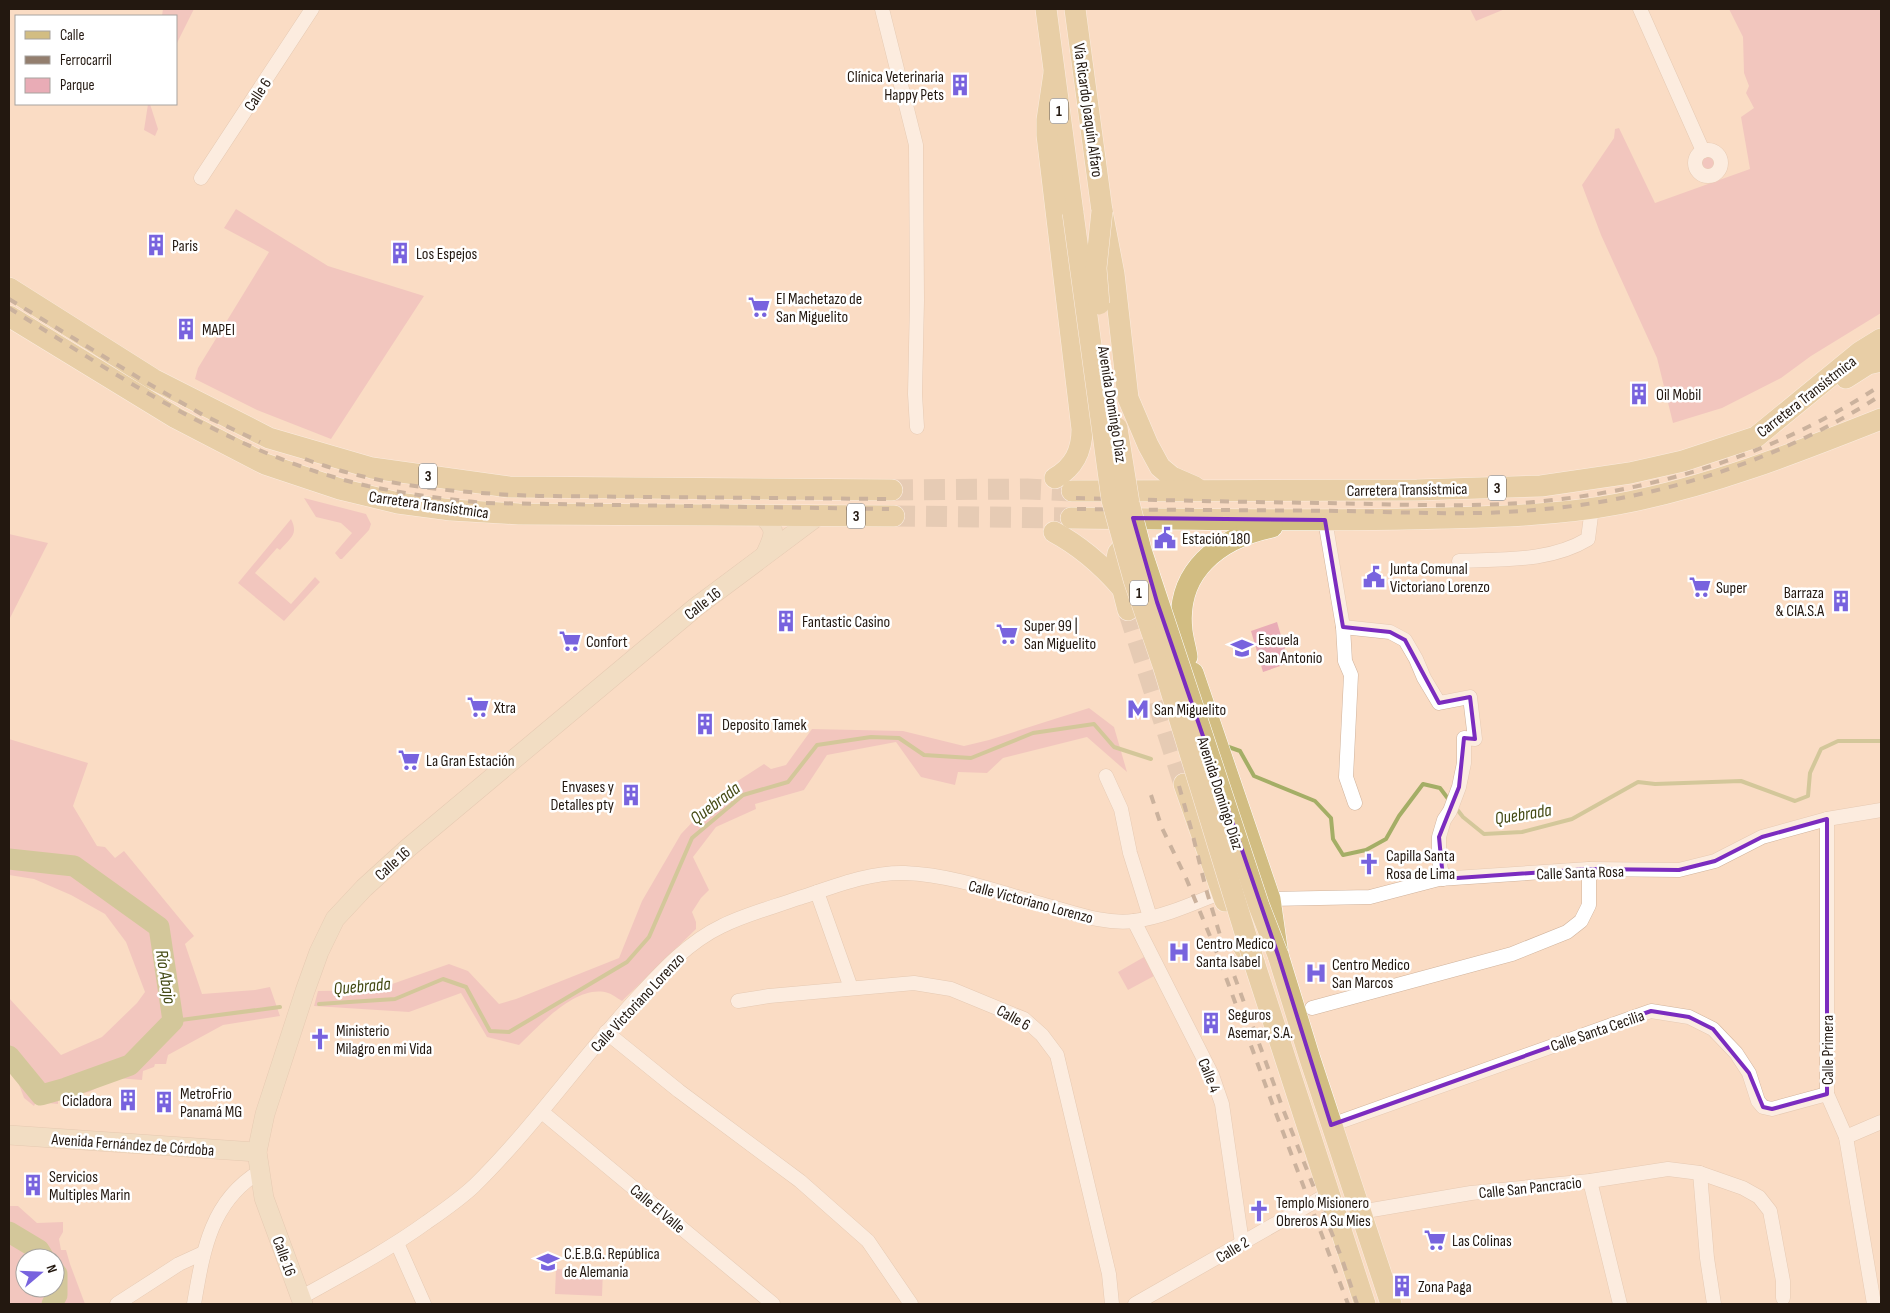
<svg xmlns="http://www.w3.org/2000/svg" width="1890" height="1313" viewBox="0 0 1890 1313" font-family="'Sofia Sans Condensed',sans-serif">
	<rect width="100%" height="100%" fill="#fadcc4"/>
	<g fill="#e9acb6" fill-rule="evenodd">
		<polygon points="163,9 194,9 176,45 176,16 162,16"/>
		<polygon points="1470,9 1505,9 1476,21"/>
		<polygon points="1729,9 1881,9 1881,313 1811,356 1781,378 1722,408 1673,423 1657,358 1601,235 1582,185 1614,138 1615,129 1619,128 1655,203 1750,169 1741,117 1754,108 1746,93 1749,86 1744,73 1743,37"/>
		<polygon points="148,104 150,104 158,129 155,136 144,130"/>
		<circle cx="1708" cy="163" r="9"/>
		<polygon points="236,209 328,266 424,296 331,439 257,410 195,379 198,368 269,252 224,228"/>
		<polygon points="304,498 366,514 371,524 369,530 342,559 340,559 335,553 352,533 341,523 316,517"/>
		<path d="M 291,519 C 299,535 290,538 280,550 L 277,548 L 255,573 L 291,604 L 315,577 L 320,582 L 284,621 L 238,583 Z"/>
		<polygon points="9,534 48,543 9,620"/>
		<polygon points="1277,622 1289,663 1263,672 1251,631"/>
		<path d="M 1089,708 L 1114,727 L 1127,772 L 1087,737 L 1003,758 L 987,773 L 958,772 L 955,785 L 921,777 L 896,742 L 827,755 L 804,790 L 755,804 L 756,809 L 716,827 L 693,857 L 709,890 L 701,898 L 692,912 L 696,922 L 696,929 L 622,1001 C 617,998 612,994 608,993 C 577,983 539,1026 519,1045 L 487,1037 L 461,993 L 409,1012 L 314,1006 L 318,991 L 375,990 L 449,964 L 468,971 L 499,1004 L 516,999 L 619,958 L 642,901 L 681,834 L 722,791 L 764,764 L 771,769 L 786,765 L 812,729 L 903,731 L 964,746 L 989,740 Z"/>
		<polygon points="9,739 88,763 73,806 97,846 105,847 115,858 124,851 194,936 185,944 202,994 255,990 270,987 280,1016 223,1025 168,1055 166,1064 155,1064 154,1067 143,1071 142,1080 116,1078 89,1092 73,1095 58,1100 58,1104 36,1102 34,1106 24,1098 18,1082 9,1072 9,998 61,1055 102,1037 137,1003 145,992 126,942 105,914 71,895 34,879 9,875"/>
		<polygon points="1144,957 1154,976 1128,990 1118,972"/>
		<path d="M 9,1206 L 18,1206 L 37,1223 L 63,1222 L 63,1232 L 59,1239 L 61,1250 L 66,1250 L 70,1264 L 85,1304 L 9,1304 ZM 25,1258 L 55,1258 L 55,1288 L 25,1288 Z"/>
		<polygon points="556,1269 603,1270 602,1296 555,1294"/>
	</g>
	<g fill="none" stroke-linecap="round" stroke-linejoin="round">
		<g stroke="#a4ae66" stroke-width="4">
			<polyline points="1226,746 1240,751 1254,776 1315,801 1331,818 1333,839 1343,855 1366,850 1386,839 1399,816 1423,784 1440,788 1449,800"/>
			<polyline points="1456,808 1463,817 1484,834 1522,832 1572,819 1638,782 1655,784 1741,781 1795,801 1808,796 1810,773 1821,749 1838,741 1881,741"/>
			<polyline points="319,1004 395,999 443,979 466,987 490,1031 509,1032 627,962 649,937 692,838 743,795 788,782 817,745 871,737 899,738 924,755 971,758 1033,733 1094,724 1114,747 1151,759"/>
			<polyline points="173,1021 280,1007"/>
		</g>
		<g stroke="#a4ae66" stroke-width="21">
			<polyline points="9,859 74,866 159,927 173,1021 130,1065 66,1088 41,1095 9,1056"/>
			<polyline points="9,1232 39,1250 44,1258"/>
			<polyline points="52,1304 57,1295 57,1274 55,1272"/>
		</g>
		<g stroke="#cfb5a0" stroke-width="21" stroke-dasharray="21 11" stroke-linecap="butt">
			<polyline points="892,490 1027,489 1072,491"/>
			<polyline points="894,516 1071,518"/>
			<polyline points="1128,610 1184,784"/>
		</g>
		<g stroke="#d0b39c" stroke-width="15">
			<g id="minor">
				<polyline points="882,9 916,145 917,300 915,394 917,427"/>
				<polyline points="1640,9 1703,151"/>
				<circle cx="1708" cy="163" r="13"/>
				<polyline points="201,178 312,9"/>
				<polyline points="1325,520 1343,627 1345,661 1351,675 1346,777 1355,803"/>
				<path d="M 1459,561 C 1503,559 1550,562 1588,539 L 1592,508"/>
				<polyline points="1343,627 1390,632 1405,640 1416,659 1424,678 1439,703 1470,697 1475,739 1464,738 1464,763 1459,787 1450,811 1444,820 1439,837 1439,860 1443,879"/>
				<polyline points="1106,776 1121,809 1130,853 1150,917"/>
				<polyline points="1827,819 1827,1094 1846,1137 1874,1304"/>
				<polyline points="817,892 851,988"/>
				<polyline points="1270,899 1370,897 1439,879 1589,869 1679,870 1715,861 1762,837 1827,819 1881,810"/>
				<polyline points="1134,921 1212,1075 1222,1104 1242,1243"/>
				<polyline points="738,1001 769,996 914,983 951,989 1024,1019 1042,1035 1057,1055 1109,1274 1112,1304"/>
				<polyline points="1312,1008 1512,954 1567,932 1581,921 1589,905 1589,869"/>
				<polyline points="606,1032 679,1091 800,1181 868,1241 911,1304"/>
				<polyline points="542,1112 773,1304"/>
				<polyline points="1331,1125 1651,1011 1689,1017 1713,1029 1736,1053 1749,1073 1758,1101 1763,1107 1772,1109 1827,1094"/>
				<polyline points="1846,1137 1881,1122"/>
				<polyline points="1700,1173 1707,1258 1714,1304"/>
				<polyline points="1590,1181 1620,1304"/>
				<polyline points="1360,1212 1471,1193 1590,1181 1668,1169 1700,1173 1743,1188 1759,1197 1770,1211 1783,1281 1783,1298"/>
				<polyline points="397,1243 424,1304"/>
				<path d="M 300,1298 C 343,1274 387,1251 427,1222 C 443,1211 460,1199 474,1186 C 533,1128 580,1060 635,1000 C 661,972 688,942 722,926 C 746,914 774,907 799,898 C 833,887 868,872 905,873 C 957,875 1009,896 1059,909 C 1083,916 1108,924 1134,921 C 1164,917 1194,903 1222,892"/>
				<polyline points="117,1304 179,1264 203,1253"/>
				<path d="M 194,1304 C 203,1252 210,1202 259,1172"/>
				<polyline points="1135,1304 1328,1194"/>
			</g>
		</g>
		<g stroke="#d0b39c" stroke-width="20">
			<g id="secondary">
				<path d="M 761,515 C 778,528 774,536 766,553"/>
				<polyline points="9,1135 257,1152"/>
				<polyline points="303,1304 264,1198 257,1152 265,1114 305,991 319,952 335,919 364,888 408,848 696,607 819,515"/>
			</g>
		</g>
		<g stroke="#fff" stroke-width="22">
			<g id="primary">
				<polyline points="1046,9 1073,213"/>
				<polyline points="1075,9 1102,211 1114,274 1128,398 1148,445 1160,467 1172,477 1195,487"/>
				<path d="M 1054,73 L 1047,120 L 1047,135 L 1082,429 C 1082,451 1074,467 1055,478"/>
				<polyline points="9,288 153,379 269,438 372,468 509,487 892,490"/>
				<polyline points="9,316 176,418 265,464 340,489 398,503 451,510 519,514 894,516"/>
				<polyline points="1846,378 1868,364 1881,361"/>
				<polyline points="1072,491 1417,490 1541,486 1630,473 1683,461 1756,437 1860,352 1881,339"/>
				<path d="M 1071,518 C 1183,519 1295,521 1407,519 C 1476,517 1550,517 1618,504 C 1709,487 1795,453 1881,419"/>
				<path d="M 1054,532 C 1080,546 1101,564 1121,587"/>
				<polyline points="1128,610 1116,563 1118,553 1124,546 1139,542"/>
				<path d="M 1187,657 C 1186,649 1183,640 1182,631 C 1175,571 1219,538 1272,527"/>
				<polyline points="1193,673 1270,899 1278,955 1310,1059 1391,1304"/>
				<polyline points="1184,784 1225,901"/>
				<polyline points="1244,948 1254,962 1365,1304"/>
			</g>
		</g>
		<use href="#minor" stroke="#fff" stroke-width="14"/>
		<use href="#secondary" stroke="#e8dec1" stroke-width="19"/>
		<use href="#primary" stroke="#d2bd82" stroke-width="21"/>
		<g stroke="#937e6e" stroke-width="4" stroke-dasharray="9 9" stroke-linecap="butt">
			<polyline points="9,299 144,381 203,415 260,442"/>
			<path d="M 9,308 C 122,378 236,456 368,486 C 406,494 445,499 484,503 L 889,509"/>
			<path d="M 305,459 C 380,487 460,493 539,496 L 888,499"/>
			<path d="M 1076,498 C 1158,500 1240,502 1322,503 C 1392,504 1464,508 1534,502 C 1656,491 1779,453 1881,385"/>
			<path d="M 1077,509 C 1165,510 1254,510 1343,511 C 1406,512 1470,516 1534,510 C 1652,501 1781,461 1881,395"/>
			<polyline points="1179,786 1192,832 1206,889 1223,945 1283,1109 1342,1259 1357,1304"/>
			<polyline points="1151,795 1162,828 1186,878 1217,953 1275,1111 1348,1304"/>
		</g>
		<g stroke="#fff" stroke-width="22" stroke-linecap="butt">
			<g id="primary-bridge">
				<polyline points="1073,213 1112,500 1134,580 1163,665 1254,962"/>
				<polyline points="1099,304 1096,268 1102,211"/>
				<polyline points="1117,428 1129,503 1141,550 1259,906 1278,955"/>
			</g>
		</g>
		<use href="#primary-bridge" stroke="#d2bd82" stroke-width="21"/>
	</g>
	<path d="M0 0H1890V1313H0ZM 1133,518 L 1325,520 L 1343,627 L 1390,632 L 1405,640 L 1439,703 L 1470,697 L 1475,739 L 1464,738 L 1459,787 L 1439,837 L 1443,879 L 1589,869 L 1679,870 L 1715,861 L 1762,837 L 1827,819 L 1827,1094 L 1772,1109 L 1763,1107 L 1749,1073 L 1713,1029 L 1689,1017 L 1651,1011 L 1331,1125 L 1278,955 L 1157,602 Z" fill="#fadcc4" fill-opacity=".55" fill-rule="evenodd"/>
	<path fill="none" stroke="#7b2cbf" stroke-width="4" stroke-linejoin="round" d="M 1133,518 L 1325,520 L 1343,627 L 1390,632 L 1405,640 L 1439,703 L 1470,697 L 1475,739 L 1464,738 L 1459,787 L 1439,837 L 1443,879 L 1589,869 L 1679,870 L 1715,861 L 1762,837 L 1827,819 L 1827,1094 L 1772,1109 L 1763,1107 L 1749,1073 L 1713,1029 L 1689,1017 L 1651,1011 L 1331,1125 L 1278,955 L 1157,602 Z"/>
	<defs>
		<g id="building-bare" transform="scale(1.725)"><path d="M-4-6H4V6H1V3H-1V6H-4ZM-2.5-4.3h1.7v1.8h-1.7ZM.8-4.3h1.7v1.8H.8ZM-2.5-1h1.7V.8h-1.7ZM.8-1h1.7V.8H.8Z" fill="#7863de" stroke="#fff" stroke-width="2.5" paint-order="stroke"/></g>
		<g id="supermarket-bare" transform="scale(1.725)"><path d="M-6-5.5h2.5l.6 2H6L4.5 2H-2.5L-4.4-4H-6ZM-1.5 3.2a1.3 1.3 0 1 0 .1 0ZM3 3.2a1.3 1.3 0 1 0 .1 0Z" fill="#7863de" stroke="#fff" stroke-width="2.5" paint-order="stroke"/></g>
		<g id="civic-bare" transform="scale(1.725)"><path d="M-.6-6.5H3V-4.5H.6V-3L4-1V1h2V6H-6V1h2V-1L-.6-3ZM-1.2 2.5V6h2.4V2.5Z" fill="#7863de" stroke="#fff" stroke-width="2.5" paint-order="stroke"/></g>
		<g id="school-bare" transform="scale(1.725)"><path d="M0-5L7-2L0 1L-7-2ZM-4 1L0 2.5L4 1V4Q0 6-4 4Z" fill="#7863de" stroke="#fff" stroke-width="2.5" paint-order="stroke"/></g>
		<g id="metro-bare" transform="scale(1.725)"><path d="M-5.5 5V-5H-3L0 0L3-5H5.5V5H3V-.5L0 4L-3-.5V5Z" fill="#7863de" stroke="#fff" stroke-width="2.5" paint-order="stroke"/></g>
		<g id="church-bare" transform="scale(1.725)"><path d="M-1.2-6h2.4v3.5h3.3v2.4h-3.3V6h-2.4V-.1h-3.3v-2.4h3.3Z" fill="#7863de" stroke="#fff" stroke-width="2.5" paint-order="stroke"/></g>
		<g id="hospital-bare" transform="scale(1.725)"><path d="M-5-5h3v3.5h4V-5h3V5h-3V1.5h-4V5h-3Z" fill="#7863de" stroke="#fff" stroke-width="2.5" paint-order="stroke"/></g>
	</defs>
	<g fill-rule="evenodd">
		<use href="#building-bare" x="960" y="85"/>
		<use href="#building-bare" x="156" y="245"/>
		<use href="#building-bare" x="400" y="253"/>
		<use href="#supermarket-bare" x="759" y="307"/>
		<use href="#building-bare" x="186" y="329"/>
		<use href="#building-bare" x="1639" y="394"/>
		<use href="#civic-bare" x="1165" y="538"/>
		<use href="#civic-bare" x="1374" y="577"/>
		<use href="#supermarket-bare" x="1700" y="587"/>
		<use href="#building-bare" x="1841" y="601"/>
		<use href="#building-bare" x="786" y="621"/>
		<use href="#supermarket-bare" x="1007" y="634"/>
		<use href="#supermarket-bare" x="570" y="641"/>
		<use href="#school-bare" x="1242" y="648"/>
		<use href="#supermarket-bare" x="478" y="707"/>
		<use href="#metro-bare" x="1138" y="709"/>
		<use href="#building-bare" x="705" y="724"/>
		<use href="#supermarket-bare" x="409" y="760"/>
		<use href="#building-bare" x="631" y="795"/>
		<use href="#church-bare" x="1369" y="864"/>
		<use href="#hospital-bare" x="1179" y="952"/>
		<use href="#hospital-bare" x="1316" y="973"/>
		<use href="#building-bare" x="1211" y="1023"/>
		<use href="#church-bare" x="320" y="1039"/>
		<use href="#building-bare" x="128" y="1100"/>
		<use href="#building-bare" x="164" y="1102"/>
		<use href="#building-bare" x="33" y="1185"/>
		<use href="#church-bare" x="1259" y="1211"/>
		<use href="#supermarket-bare" x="1435" y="1240"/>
		<use href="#school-bare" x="548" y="1262"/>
		<use href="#building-bare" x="1402" y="1286"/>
	</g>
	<g text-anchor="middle" stroke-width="5" stroke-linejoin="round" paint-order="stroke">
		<g fill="#fff" stroke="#655d58" stroke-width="1">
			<rect x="1050" y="98.5" width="18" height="25" rx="4"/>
			<rect x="419" y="463.5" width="18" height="25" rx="4"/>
			<rect x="1488" y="475.5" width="18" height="25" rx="4"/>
			<rect x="847" y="503.5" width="18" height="25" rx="4"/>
			<rect x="1130" y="580.5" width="18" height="25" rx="4"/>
		</g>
		<g font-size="15" font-weight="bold" fill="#231810">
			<text x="1059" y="116">1</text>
			<text x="428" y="481">3</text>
			<text x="1497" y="493">3</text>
			<text x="856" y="521">3</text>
			<text x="1139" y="598">1</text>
		</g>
		<g font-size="16" fill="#231810" stroke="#fff" text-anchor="start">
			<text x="944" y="82" text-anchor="end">Clínica Veterinaria<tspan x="944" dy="18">Happy Pets</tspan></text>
			<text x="172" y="251">Paris</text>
			<text x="416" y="259">Los Espejos</text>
			<text x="776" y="304">El Machetazo de<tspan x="776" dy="18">San Miguelito</tspan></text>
			<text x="202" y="335">MAPEI</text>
			<text x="1656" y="400">Oil Mobil</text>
			<text x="1182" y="544">Estación 180</text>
			<text x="1390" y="574">Junta Comunal<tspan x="1390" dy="18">Victoriano Lorenzo</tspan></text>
			<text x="1716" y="593">Super</text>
			<text x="1824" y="598" text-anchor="end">Barraza<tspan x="1824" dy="18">&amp; CIA.S.A</tspan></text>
			<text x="802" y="627">Fantastic Casino</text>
			<text x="1024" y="631">Super 99 |<tspan x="1024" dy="18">San Miguelito</tspan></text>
			<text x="1258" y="645">Escuela<tspan x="1258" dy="18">San Antonio</tspan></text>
			<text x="586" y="647">Confort</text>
			<text x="494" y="713">Xtra</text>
			<text x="1154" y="715">San Miguelito</text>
			<text x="722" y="730">Deposito Tamek</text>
			<text x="426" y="766">La Gran Estación</text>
			<text x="614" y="792" text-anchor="end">Envases y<tspan x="614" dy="18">Detalles pty</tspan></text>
			<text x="1386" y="861">Capilla Santa<tspan x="1386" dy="18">Rosa de Lima</tspan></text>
			<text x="1196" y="949">Centro Medico<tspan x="1196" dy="18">Santa Isabel</tspan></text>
			<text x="1332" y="970">Centro Medico<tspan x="1332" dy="18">San Marcos</tspan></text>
			<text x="1228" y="1020">Seguros<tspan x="1228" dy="18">Asemar, S.A.</tspan></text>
			<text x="336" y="1036">Ministerio<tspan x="336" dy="18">Milagro en mi Vida</tspan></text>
			<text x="180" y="1099">MetroFrio<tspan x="180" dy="18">Panamá MG</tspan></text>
			<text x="112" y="1106" text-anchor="end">Cicladora</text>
			<text x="49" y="1182">Servicios<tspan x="49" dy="18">Multiples Marin</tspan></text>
			<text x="1276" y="1208">Templo Misionero<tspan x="1276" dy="18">Obreros A Su Mies</tspan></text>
			<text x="1452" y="1246">Las Colinas</text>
			<text x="564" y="1259">C.E.B.G. República<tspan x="564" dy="18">de Alemania</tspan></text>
			<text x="1418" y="1292">Zona Paga</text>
		</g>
		<g font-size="16" fill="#231810" stroke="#fff">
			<text transform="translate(257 94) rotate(-57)" y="6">Calle 6</text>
			<text transform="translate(1089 110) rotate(82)" y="6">Vía Ricardo Joaquín Alfaro</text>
			<text transform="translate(1806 396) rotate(-38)" y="6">Carretera Transístmica</text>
			<text transform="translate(1113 404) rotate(81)" y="6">Avenida Domingo Díaz</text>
			<text transform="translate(1407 489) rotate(-1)" y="6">Carretera Transístmica</text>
			<text transform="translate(429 504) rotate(8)" y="6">Carretera Transístmica</text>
			<text transform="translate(702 603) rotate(-38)" y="6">Calle 16</text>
			<text transform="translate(1221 793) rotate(72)" y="6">Avenida Domingo Díaz</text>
			<text transform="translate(392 863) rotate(-42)" y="6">Calle 16</text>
			<text transform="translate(1580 872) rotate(-2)" y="6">Calle Santa Rosa</text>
			<text transform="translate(1031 901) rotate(15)" y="6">Calle Victoriano Lorenzo</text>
			<text transform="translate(637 1002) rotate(-47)" y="6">Calle Victoriano Lorenzo</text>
			<text transform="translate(1014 1017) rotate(29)" y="6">Calle 6</text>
			<text transform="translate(1597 1030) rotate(-19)" y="6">Calle Santa Cecilia</text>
			<text transform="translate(1827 1050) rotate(-90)" y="6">Calle Primera</text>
			<text transform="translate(1210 1075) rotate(68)" y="6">Calle 4</text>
			<text transform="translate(133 1144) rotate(4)" y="6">Avenida Fernández de Córdoba</text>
			<text transform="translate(1530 1187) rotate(-6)" y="6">Calle San Pancracio</text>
			<text transform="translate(658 1208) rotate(40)" y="6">Calle El Valle</text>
			<text transform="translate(1232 1249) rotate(-31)" y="6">Calle 2</text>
			<text transform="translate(285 1256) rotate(70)" y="6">Calle 16</text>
		</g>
		<g font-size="18" font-style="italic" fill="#444a14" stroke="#fff">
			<text transform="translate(715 803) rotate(-37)" y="6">Quebrada</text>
			<text transform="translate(1523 814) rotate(-9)" y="6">Quebrada</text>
			<text transform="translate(166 977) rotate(81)" y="6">Río Abajo</text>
			<text transform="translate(362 986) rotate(-5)" y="6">Quebrada</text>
		</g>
	</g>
	<rect width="1890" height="1313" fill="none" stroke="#231810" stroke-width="20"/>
	<rect x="15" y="15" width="162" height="90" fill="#ffffff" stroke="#a7a39f"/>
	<rect x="25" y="31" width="25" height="8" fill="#d2bd82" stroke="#a7a39f"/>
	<text x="60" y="40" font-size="15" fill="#231810">Calle</text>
	<rect x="25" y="56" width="25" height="8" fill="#937e6e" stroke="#a7a39f"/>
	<text x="60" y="65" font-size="15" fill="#231810">Ferrocarril</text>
	<rect x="25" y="78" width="25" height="15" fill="#e9acb6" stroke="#a7a39f"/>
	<text x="60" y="90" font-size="15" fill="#231810">Parque</text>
	<g transform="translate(40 1273) rotate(71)"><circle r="24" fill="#ffffff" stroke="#a7a39f"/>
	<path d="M0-4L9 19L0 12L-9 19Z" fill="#7863de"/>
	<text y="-8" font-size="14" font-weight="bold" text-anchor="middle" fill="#231810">N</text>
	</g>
</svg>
